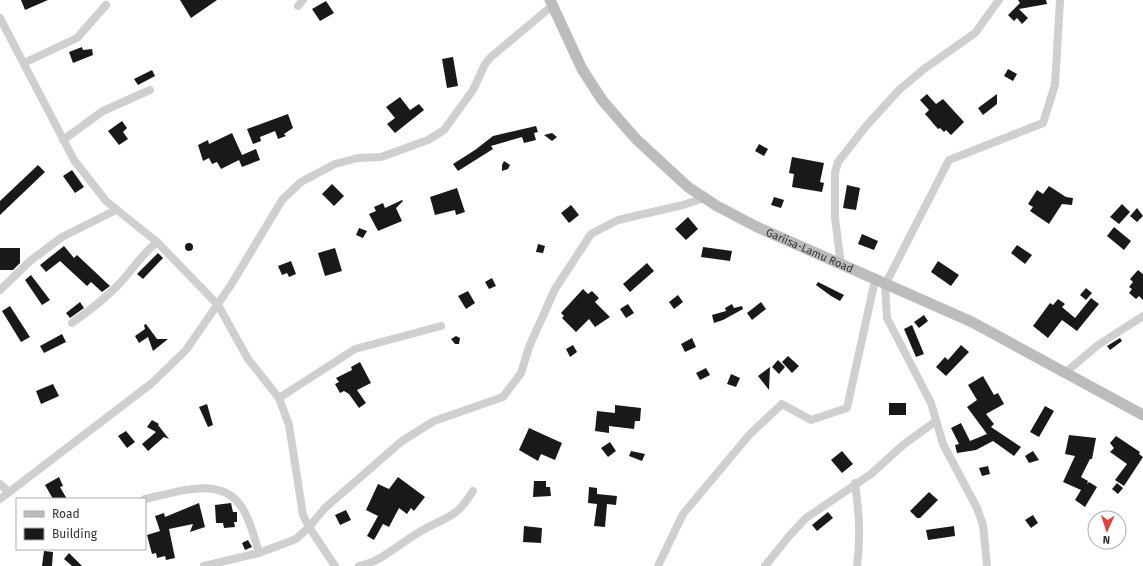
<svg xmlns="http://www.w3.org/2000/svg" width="1143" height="566" viewBox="0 0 1143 566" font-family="'Fira Sans',sans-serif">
	<rect width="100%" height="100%" fill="#fff"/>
	<g fill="#191919">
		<polygon points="21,0 48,0 25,10"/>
		<polygon points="180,0 217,0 191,18"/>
		<polygon points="1018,0 1046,0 1047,4 1019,9 1028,18 1022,24 1017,18 1014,21 1008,15 1020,3"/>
		<polygon points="326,1 334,13 320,21 312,9"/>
		<polygon points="82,47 83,50 92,49 93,55 73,63 69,52"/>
		<polygon points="453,57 458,86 447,88 442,59"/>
		<polygon points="1008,69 1017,74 1013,81 1004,76"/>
		<polygon points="152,70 155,76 138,85 134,79"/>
		<polygon points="927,94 936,104 943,99 964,122 951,135 946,130 944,132 940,128 938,129 925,114 929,110 920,100"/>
		<polygon points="997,94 997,104 983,115 978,108"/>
		<polygon points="400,97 410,110 419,104 424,110 395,133 387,124 395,118 386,107"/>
		<polygon points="288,114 293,128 284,134 286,136 278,139 275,131 260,137 261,141 253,144 247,129"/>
		<polygon points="122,121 127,128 123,132 128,139 119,145 108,131"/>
		<polygon points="536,126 538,132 534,133 536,140 524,143 522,137 491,146 493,149 458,171 453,164 475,150 493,136"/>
		<polygon points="232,133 242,155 256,149 260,160 242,167 239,160 221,169 217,162 212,164 209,158 203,161 198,145 208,140 209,144"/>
		<polygon points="552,133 557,137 552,141 544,135"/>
		<polygon points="759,144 768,149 764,156 755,151"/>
		<polygon points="792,157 824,163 820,182 824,183 822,192 792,187 794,174 789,173"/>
		<polygon points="504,161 510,165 508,169 502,171 502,165"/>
		<polygon points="38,165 45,172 0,215 0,201"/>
		<polygon points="72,170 84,187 75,193 63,176"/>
		<polygon points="332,184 344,196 334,206 322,194"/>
		<polygon points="847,185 860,188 856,210 843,208"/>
		<polygon points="1049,186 1066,197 1073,198 1072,205 1062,204 1049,224 1030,211 1033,207 1028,204 1037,190 1043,194"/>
		<polygon points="457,188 465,212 456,215 455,210 435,215 430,197"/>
		<polygon points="774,197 784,200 781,208 771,205"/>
		<polygon points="402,200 403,201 396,208 402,221 378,231 369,214 376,211 374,207 383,203 385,208"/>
		<polygon points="1122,204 1130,212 1119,224 1110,217"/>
		<polygon points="571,205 579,215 569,223 561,213"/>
		<polygon points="1137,208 1143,216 1137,222 1130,216"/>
		<polygon points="688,217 698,229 686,240 675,229"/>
		<polygon points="1114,227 1131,241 1124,250 1107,236"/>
		<polygon points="359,228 367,231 363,238 356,235"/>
		<polygon points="862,234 878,241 874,250 858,244"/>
		<circle cx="189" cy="247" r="4"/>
		<polygon points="538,244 545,246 543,253 536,252"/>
		<polygon points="1017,245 1032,255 1025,264 1011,253"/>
		<polygon points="64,246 74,258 77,255 110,286 102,292 91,282 87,286 60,261 46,272 40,265"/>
		<polygon points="703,247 732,251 730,261 701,257"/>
		<polygon points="0,248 20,248 20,263 13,270 0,270"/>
		<polygon points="335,248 342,271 325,276 318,253"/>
		<polygon points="158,253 163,258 143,279 137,274"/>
		<polygon points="291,261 296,274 289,277 287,273 282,275 278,266"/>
		<polygon points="938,261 959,275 951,286 931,272"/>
		<polygon points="647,263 654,271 630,292 623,284"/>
		<polygon points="1138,270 1143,274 1143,300 1139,296 1136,299 1129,293 1132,289 1129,287 1133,282 1130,279"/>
		<polygon points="31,275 50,300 42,305 25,280"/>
		<polygon points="492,278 496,286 489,289 485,282"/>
		<polygon points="818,282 844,295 840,301 831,296 816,285"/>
		<polygon points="1086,288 1092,293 1086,300 1080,295"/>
		<polygon points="583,289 588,294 592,291 599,298 595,302 610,317 595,327 589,319 576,332 562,318 564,316 561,313"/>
		<polygon points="468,291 475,303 466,309 458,296"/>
		<polygon points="678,295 683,302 674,309 669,302"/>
		<polygon points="1091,298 1099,304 1077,331 1062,320 1048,338 1033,326 1050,303 1053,305 1058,299 1065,304 1062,307 1075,318"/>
		<polygon points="80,302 84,308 70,318 66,313"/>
		<polygon points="761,302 766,309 752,320 747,313"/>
		<polygon points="628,304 634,313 626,318 620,309"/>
		<polygon points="732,304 734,308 742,306 743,309 723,320 714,323 712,315 726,311 725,308"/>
		<polygon points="10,306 30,337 21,342 2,311"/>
		<polygon points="924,315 928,321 919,328 914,322"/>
		<polygon points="146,324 157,339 168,339 153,351 148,337 139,343 135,336 145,329 144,325"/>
		<polygon points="912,325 924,354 916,357 904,329"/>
		<polygon points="62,334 66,342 44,353 40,346"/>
		<polygon points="456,336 460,338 459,344 455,344 451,339"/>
		<polygon points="692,338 696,347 685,352 681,344"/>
		<polygon points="1120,338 1122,341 1110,350 1107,346"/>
		<polygon points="573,345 577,352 570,357 566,349"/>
		<polygon points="961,345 969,352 946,376 936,367 945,357 948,360"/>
		<polygon points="788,356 799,366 792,373 782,362"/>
		<polygon points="778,360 785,367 779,374 772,367"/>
		<polygon points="360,362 371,383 357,390 366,403 359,408 349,394 344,391 340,393 335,384 339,382 336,378 352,370 351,367"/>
		<polygon points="770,367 769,390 758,376"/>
		<polygon points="706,368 710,375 700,380 696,373"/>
		<polygon points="731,374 740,378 736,387 727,384"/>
		<polygon points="983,376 994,395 998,393 1004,404 986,414 994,424 991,427 1021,447 1014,456 993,441 976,450 957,453 955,445 959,444 951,428 961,423 970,441 987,434 967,407 977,400 968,385"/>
		<polygon points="53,384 59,396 41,404 36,391"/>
		<rect x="889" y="403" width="17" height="12"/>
		<polygon points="207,404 213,425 208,427 199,407"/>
		<polygon points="615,405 641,408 640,421 635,421 634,429 609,426 609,433 595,431 597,411 615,413"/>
		<polygon points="1045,406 1054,411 1039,437 1030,432"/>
		<polygon points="152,420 159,424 158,425 169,439 164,437 148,451 142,444 156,432 147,427"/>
		<polygon points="529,428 562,443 555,460 541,454 538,461 519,450"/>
		<polygon points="126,431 135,442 127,448 118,436"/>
		<polygon points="1069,435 1096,438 1092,459 1090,459 1081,477 1088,481 1087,484 1089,482 1097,487 1085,507 1075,500 1081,490 1063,482 1075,456 1065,454"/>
		<polygon points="1116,436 1140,452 1139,454 1143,457 1124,486 1115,480 1127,464 1110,452 1114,448 1110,443"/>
		<polygon points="610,442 616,451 608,457 601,448"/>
		<polygon points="631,451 645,454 642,461 629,456"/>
		<polygon points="842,451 853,464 842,473 831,460"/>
		<polygon points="1033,451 1039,460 1029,463 1025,456"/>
		<polygon points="988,466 990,474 982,476 979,468"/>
		<polygon points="59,477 63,486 60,487 67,499 53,499 45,485"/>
		<polygon points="398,477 425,497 414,511 411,508 407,514 399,508 389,527 383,524 374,540 367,536 378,516 366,510 378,484 389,489"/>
		<polygon points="534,481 546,481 546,487 550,487 551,496 533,497"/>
		<polygon points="1117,483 1123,488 1118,494 1112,489"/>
		<polygon points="589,487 597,488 597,494 617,496 616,505 607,504 605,527 594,526 597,504 588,503"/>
		<polygon points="929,492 938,500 920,518 917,518 910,511"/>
		<polygon points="199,503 205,527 190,532 193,524 169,529 175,558 166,560 165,556 157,558 156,553 152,554 147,535 160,531 155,516 164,513 165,517"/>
		<polygon points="231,503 233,512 237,512 237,522 234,522 235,527 224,528 223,523 216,523 215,505"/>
		<polygon points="346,510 351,520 340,525 335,515"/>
		<polygon points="828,512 833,518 817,531 812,525"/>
		<polygon points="1033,515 1038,523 1031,528 1025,520"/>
		<polygon points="524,526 542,528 541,543 523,542"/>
		<polygon points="954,526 955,536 928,540 926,530"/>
		<polygon points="248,540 252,547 245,550 242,543"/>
		<polygon points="44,551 53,552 52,566 42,566"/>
		<polygon points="69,553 82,566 72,566 64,559"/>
	</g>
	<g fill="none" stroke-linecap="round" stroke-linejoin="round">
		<g stroke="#cfcfcf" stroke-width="8">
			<polyline points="298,6 303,0"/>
			<polyline points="0,18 74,160 106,201 157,242 218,305 248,359 279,398 289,425 303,515 309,527 335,566"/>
			<polyline points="24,63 77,38 106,5"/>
			<polyline points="63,140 103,111 150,90"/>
			<polyline points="841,265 835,218 835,172 838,162 867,125 899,90 924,69 975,33 999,0"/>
			<polyline points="0,290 30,261 62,237 116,210"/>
			<path d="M 72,323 C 89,311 106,298 120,283 C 134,268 140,256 157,242"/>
			<polyline points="1066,372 1098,345 1143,316"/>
			<polyline points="279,398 355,349 441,326"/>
			<path d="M 855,483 C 859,513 861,536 857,566"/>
			<polyline points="0,484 9,492"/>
			<polyline points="0,499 152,383 186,350 231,285 282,200 301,182 335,164 358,158 381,157 428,140 444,130 473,90 485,64 491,57 553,5"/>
			<path d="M 145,499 C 180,492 227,472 246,515 C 252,527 255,540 259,553"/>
			<polyline points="204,566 259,553 296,539 309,527 325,508 402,441 434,421 503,397 521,373 529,347 555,289 591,234 618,220 683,205 704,198"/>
			<path d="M 359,566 C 381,562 399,544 418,533 C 430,525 444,521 456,512 C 463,507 468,498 473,491"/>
			<polyline points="658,566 683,514 750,434 782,404 811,420 847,408 875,280"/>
			<polyline points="765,566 790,535 806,518 871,474 903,445 936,421"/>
			<polyline points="987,566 983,525 977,508 943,444 931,403 887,318 885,285 949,160 1043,123 1055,85 1060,0"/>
		</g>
		<path stroke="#bcbcbc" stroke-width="11" id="s1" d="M 550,0 L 582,69 L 602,100 L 636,139 L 688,187 L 717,206 L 757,227 L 972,322 L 1143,415"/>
	</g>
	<g text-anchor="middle" stroke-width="4" stroke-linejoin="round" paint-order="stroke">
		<g font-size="11" fill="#323232" stroke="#fff">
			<text dy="4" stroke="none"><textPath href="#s1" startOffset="373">Gariisa-Lamu Road</textPath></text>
		</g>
	</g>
	<rect x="16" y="498" width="130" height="52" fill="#ffffff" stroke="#adadad"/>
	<rect x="24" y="511" width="20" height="6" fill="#bcbcbc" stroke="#adadad"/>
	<text x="52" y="518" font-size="12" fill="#323232">Road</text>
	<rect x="24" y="528" width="20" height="12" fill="#191919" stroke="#adadad"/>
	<text x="52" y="538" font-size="12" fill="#323232">Building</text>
	<g transform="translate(1107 530) rotate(183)"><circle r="19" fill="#ffffff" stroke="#adadad"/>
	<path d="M0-3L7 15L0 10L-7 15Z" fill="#dc4442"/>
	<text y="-6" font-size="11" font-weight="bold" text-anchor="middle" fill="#323232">N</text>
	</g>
</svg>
